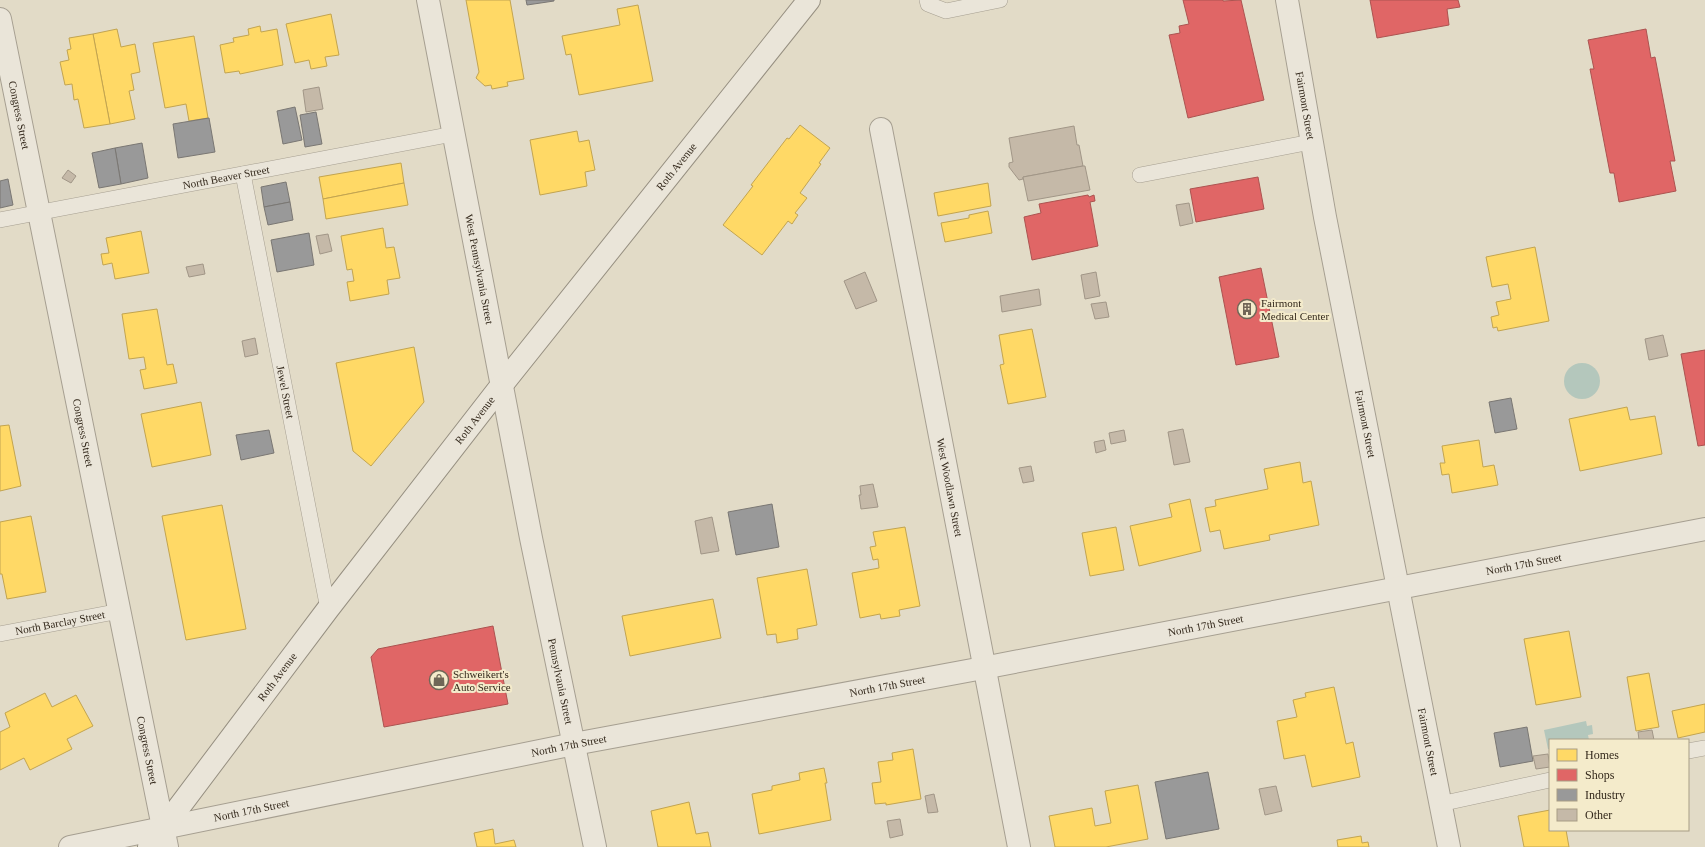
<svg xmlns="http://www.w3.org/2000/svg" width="1705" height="847" viewBox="0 0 1705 847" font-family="'Times New Roman',serif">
	<rect width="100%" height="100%" fill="#e2dbc7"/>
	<g fill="#b4c7bc">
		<circle cx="1582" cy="381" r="18"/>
		<polygon points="1586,721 1587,726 1592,725 1593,734 1588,735 1589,740 1550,740 1550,749 1548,749 1544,730"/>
	</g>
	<g fill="#ffd966" stroke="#c2a450">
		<polygon points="466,0 510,0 524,79 507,82 508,86 492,89 491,85 485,86 476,78 479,72"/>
		<polygon points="638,5 653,81 579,95 571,54 566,55 562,36 620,25 617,9"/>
		<polygon points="331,14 339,55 325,57 327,66 311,69 309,60 295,63 286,24"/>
		<polygon points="260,26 261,32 277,29 283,65 240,74 239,71 225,73 220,45 234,42 233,38 249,35 248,29"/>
		<polygon points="117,29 121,47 135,44 140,72 131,74 134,90 129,91 135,119 110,124 93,34"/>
		<polygon points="93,34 110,124 84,128 78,99 74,100 72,84 65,85 60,62 69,60 67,50 71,49 69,38"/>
		<polygon points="194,36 208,118 189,121 186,104 165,108 153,43"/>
		<polygon points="800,125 830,148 819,163 821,164 800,193 807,198 795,213 798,215 792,224 788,221 762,255 723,225 753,186 751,185 787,138 789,139"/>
		<polygon points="577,131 579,142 589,140 595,170 585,172 587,186 540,195 530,140"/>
		<polygon points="401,163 404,183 323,199 319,177"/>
		<polygon points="404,183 408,205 326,219 323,199"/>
		<polygon points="988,183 991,206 938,216 934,193"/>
		<polygon points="988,211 992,233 945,242 941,223 969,218 969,215"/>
		<polygon points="383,228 386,248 394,247 400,278 387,280 389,294 350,301 347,282 354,281 352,269 347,270 341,236"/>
		<polygon points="141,231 149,273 115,279 112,263 103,265 101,254 109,253 106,238"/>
		<polygon points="1535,247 1549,321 1498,331 1497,327 1493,328 1491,317 1499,315 1496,302 1511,299 1508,284 1492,287 1486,257"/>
		<polygon points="157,309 167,365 173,364 177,383 144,389 140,370 146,369 144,357 129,359 122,314"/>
		<polygon points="1032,329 1046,397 1008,404 1000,365 1004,364 999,335"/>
		<polygon points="414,347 424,402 371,466 353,451 336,363"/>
		<polygon points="201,402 211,455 152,467 141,414"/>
		<polygon points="1627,407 1630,420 1655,416 1662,454 1580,471 1569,419"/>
		<polygon points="9,425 21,486 0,491 0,426"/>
		<polygon points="1479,440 1483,467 1494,465 1498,485 1452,493 1449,474 1442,475 1440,463 1445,463 1442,446"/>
		<polygon points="1300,462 1303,483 1311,481 1319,525 1269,535 1270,540 1224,549 1220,530 1210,532 1205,508 1216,506 1215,500 1268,489 1264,469"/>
		<polygon points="1190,499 1201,551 1139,566 1130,526 1172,517 1169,504"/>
		<polygon points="222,505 246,629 186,640 162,516"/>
		<polygon points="31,516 46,592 7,599 2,574 0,574 0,522"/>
		<polygon points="905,527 920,606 899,610 900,616 881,619 880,614 860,618 852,573 879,568 878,559 873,560 870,547 876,546 873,532"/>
		<polygon points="1116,527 1124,570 1090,576 1082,533"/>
		<polygon points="807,569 817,625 797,629 798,639 777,643 776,634 767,635 757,578"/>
		<polygon points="713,599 721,638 630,656 622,616"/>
		<polygon points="1569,631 1581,697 1536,705 1524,639"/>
		<polygon points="1649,673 1659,727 1636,731 1627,677"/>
		<polygon points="1334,687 1346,744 1353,742 1360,777 1312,787 1305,755 1284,759 1277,721 1297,717 1293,700 1306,697 1305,693"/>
		<polygon points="45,693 52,707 76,695 93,726 67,739 72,749 30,770 24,758 0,770 0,732 10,727 5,713"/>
		<polygon points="1705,704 1705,732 1678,738 1672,711"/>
		<polygon points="913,749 921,799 886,805 886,803 875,804 872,783 881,782 878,762 893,760 892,753"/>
		<polygon points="824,768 827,783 825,783 831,820 759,834 752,794 772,790 772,786 800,780 799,773"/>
		<polygon points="1138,785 1148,839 1106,847 1055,847 1049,816 1092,808 1095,826 1111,823 1105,791"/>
		<polygon points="689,802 696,834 708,832 711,847 658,847 651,811"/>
		<polygon points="1550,810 1550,830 1566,830 1569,847 1524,847 1518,816"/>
		<polygon points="493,829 495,844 514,840 516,847 477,847 474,833"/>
		<polygon points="1361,836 1362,843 1368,842 1369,847 1338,847 1337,840"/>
	</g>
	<g fill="#e06666" stroke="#ac5350">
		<polygon points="1183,0 1223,0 1223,1 1241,0 1264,100 1188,118 1169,35 1180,33 1179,26 1189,24"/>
		<polygon points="1370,0 1458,0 1460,7 1447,9 1449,25 1377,38"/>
		<polygon points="1646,29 1651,58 1655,57 1675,161 1670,161 1676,191 1619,202 1614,173 1610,173 1590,69 1594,69 1588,40"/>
		<polygon points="1258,177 1264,209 1196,222 1190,189"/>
		<polygon points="1088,195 1089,197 1094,195 1095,201 1090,202 1098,246 1032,260 1024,217 1041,213 1039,204"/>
		<polygon points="1261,268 1279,357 1236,365 1219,277"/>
		<polygon points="1705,350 1705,445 1698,446 1681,354"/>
		<polygon points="493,626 508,704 384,727 371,657 378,649"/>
	</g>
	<g fill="#999" stroke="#7a7773">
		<polygon points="526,0 554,0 554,1 527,5"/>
		<polygon points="295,107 302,140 283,144 277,111"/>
		<polygon points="316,112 322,144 305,147 300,115"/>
		<polygon points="209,118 215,152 178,158 173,124"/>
		<polygon points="142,143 148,178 121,184 115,148"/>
		<polygon points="115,148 121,184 99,188 92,153"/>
		<polygon points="8,179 13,205 0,208 0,181"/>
		<polygon points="286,182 290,202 264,207 261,187"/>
		<polygon points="290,202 293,220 268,225 264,207"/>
		<polygon points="309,233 314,265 277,272 271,240"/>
		<polygon points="1511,398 1517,429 1495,433 1489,402"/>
		<polygon points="269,430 274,453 241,460 236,435"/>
		<polygon points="772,504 779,547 736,555 728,512"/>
		<polygon points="1527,727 1533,761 1500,767 1494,733"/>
		<polygon points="1208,772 1219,829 1166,839 1155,782"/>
	</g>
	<g fill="#c5b9a8" stroke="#a19687">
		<polygon points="319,87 323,109 306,112 303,90"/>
		<polygon points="1074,126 1077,145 1079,145 1083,166 1023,177 1023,179 1019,180 1009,167 1009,163 1013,162 1009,138"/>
		<polygon points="1083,166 1085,166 1090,190 1028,201 1023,177"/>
		<polygon points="68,170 76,176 71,183 62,178"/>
		<polygon points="1189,203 1193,223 1180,226 1176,205"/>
		<polygon points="328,234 332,251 320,254 316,236"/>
		<polygon points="203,264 205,274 189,277 186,267"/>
		<polygon points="865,272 877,301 856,309 844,281"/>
		<polygon points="1096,272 1100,296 1085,299 1081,275"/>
		<polygon points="1039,289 1041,305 1002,312 1000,296"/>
		<polygon points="1106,302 1109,317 1095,319 1091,304"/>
		<polygon points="1663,335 1668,356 1649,360 1645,339"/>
		<polygon points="255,338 258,354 245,357 242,341"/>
		<polygon points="1183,429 1190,462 1174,465 1168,432"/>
		<polygon points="1124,430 1126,441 1111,444 1109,433"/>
		<polygon points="1104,440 1106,450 1096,453 1094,442"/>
		<polygon points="1031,466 1034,481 1023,483 1019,468"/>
		<polygon points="873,484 878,507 861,509 859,495 861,495 860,486"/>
		<polygon points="712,517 719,551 701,554 695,521"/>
		<polygon points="1652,730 1654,740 1639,740 1638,732"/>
		<polygon points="1548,754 1550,767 1536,769 1533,756"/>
		<polygon points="1276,786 1282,811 1265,815 1259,789"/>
		<polygon points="934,794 938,812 928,813 925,796"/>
		<polygon points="900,819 903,835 890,838 887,821"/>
	</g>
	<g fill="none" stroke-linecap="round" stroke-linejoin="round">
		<g stroke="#a69f91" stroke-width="16">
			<g id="lane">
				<polyline points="927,0 928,4 946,11 1000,0"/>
				<path id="s1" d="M 243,174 L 328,609"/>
				<polyline points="1140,175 1311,142"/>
				<path id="s2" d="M 0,220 L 453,134"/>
				<path id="s3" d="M 0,634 L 120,611"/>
				<polyline points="1688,751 1705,748"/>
				<polyline points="1440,804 1550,780"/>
			</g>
		</g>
		<g stroke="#a69f91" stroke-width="24">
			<g id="street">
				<path id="s4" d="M 428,0 L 531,538 L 595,847"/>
				<path id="s5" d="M 1287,0 L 1325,217 L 1449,847"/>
				<path id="s6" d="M 0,19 L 167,847"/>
				<path id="s7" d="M 881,129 L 1019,847"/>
				<path id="s8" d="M 70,847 L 574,744 L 983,668 L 1705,529"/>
			</g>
		</g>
		<g stroke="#968f81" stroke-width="24">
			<g id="secondary">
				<path id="s9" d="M 149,847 L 328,609 L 501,386 L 809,0"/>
			</g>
		</g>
		<use href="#lane" stroke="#eae5d9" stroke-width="15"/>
		<use href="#street" stroke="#eae5d9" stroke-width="22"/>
		<use href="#secondary" stroke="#eae5d9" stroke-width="22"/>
	</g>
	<defs>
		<g id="building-ring" transform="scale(1)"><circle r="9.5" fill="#f4ebcb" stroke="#706757" stroke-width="1.5"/><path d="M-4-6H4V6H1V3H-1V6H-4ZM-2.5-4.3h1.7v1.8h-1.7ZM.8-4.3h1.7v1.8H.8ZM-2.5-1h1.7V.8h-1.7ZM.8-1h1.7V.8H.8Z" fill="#706757"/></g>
		<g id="shop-ring" transform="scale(1)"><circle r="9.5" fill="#f4ebcb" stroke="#706757" stroke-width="1.5"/><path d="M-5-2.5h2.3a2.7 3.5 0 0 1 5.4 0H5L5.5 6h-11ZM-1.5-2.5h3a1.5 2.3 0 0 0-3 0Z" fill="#706757"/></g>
	</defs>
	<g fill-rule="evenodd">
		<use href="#building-ring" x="1247" y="309"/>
		<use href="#shop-ring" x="439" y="680"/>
	</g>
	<g text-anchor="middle" stroke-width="4" stroke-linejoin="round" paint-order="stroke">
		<g font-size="11" fill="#33281b" stroke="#f4ebcb">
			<text dy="4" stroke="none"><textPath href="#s5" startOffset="107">Fairmont Street</textPath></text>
			<text dy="4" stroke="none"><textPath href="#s6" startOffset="98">Congress Street</textPath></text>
			<text dy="4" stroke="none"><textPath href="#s9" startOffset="861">Roth Avenue</textPath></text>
			<text dy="4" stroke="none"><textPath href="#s2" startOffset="230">North Beaver Street</textPath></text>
			<text dy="4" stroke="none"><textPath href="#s4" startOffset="274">West Pennsylvania Street</textPath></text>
			<text dy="4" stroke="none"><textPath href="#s1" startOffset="222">Jewel Street</textPath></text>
			<text dy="4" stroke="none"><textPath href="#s9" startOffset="537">Roth Avenue</textPath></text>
			<text dy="4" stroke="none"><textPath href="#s5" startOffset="431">Fairmont Street</textPath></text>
			<text dy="4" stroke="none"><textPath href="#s6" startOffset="422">Congress Street</textPath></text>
			<text dy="4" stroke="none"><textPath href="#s7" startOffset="365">West Woodlawn Street</textPath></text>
			<text dy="4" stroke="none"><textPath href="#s8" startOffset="1481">North 17th Street</textPath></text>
			<text dy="4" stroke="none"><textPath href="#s3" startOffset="61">North Barclay Street</textPath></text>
			<text dy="4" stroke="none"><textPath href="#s8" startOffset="1157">North 17th Street</textPath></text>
			<text dy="4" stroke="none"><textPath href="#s9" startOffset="213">Roth Avenue</textPath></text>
			<text dy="4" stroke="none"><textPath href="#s4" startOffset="694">Pennsylvania Street</textPath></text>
			<text dy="4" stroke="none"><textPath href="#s8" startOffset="833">North 17th Street</textPath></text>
			<text dy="4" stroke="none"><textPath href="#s5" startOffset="755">Fairmont Street</textPath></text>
			<text dy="4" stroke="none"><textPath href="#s8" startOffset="509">North 17th Street</textPath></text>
			<text dy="4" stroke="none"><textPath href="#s6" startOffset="746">Congress Street</textPath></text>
			<text dy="4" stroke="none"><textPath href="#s8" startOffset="185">North 17th Street</textPath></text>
		</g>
		<g font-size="11" fill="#33281b" stroke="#f4ebcb" text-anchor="start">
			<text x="1261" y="307">Fairmont<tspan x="1261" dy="13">Medical Center</tspan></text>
			<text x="453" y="678">Schweikert's<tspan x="453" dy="13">Auto Service</tspan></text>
		</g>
	</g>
	<rect x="1549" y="739" width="140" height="92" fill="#f4ebcb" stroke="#a79d85"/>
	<rect x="1557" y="749" width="20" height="12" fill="#ffd966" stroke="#a79d85"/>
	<text x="1585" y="759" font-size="12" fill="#33281b">Homes</text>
	<rect x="1557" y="769" width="20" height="12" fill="#e06666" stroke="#a79d85"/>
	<text x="1585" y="779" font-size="12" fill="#33281b">Shops</text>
	<rect x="1557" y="789" width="20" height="12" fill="#999999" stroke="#a79d85"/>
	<text x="1585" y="799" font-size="12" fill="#33281b">Industry</text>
	<rect x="1557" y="809" width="20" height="12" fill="#c5b9a8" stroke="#a79d85"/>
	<text x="1585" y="819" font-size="12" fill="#33281b">Other</text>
</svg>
